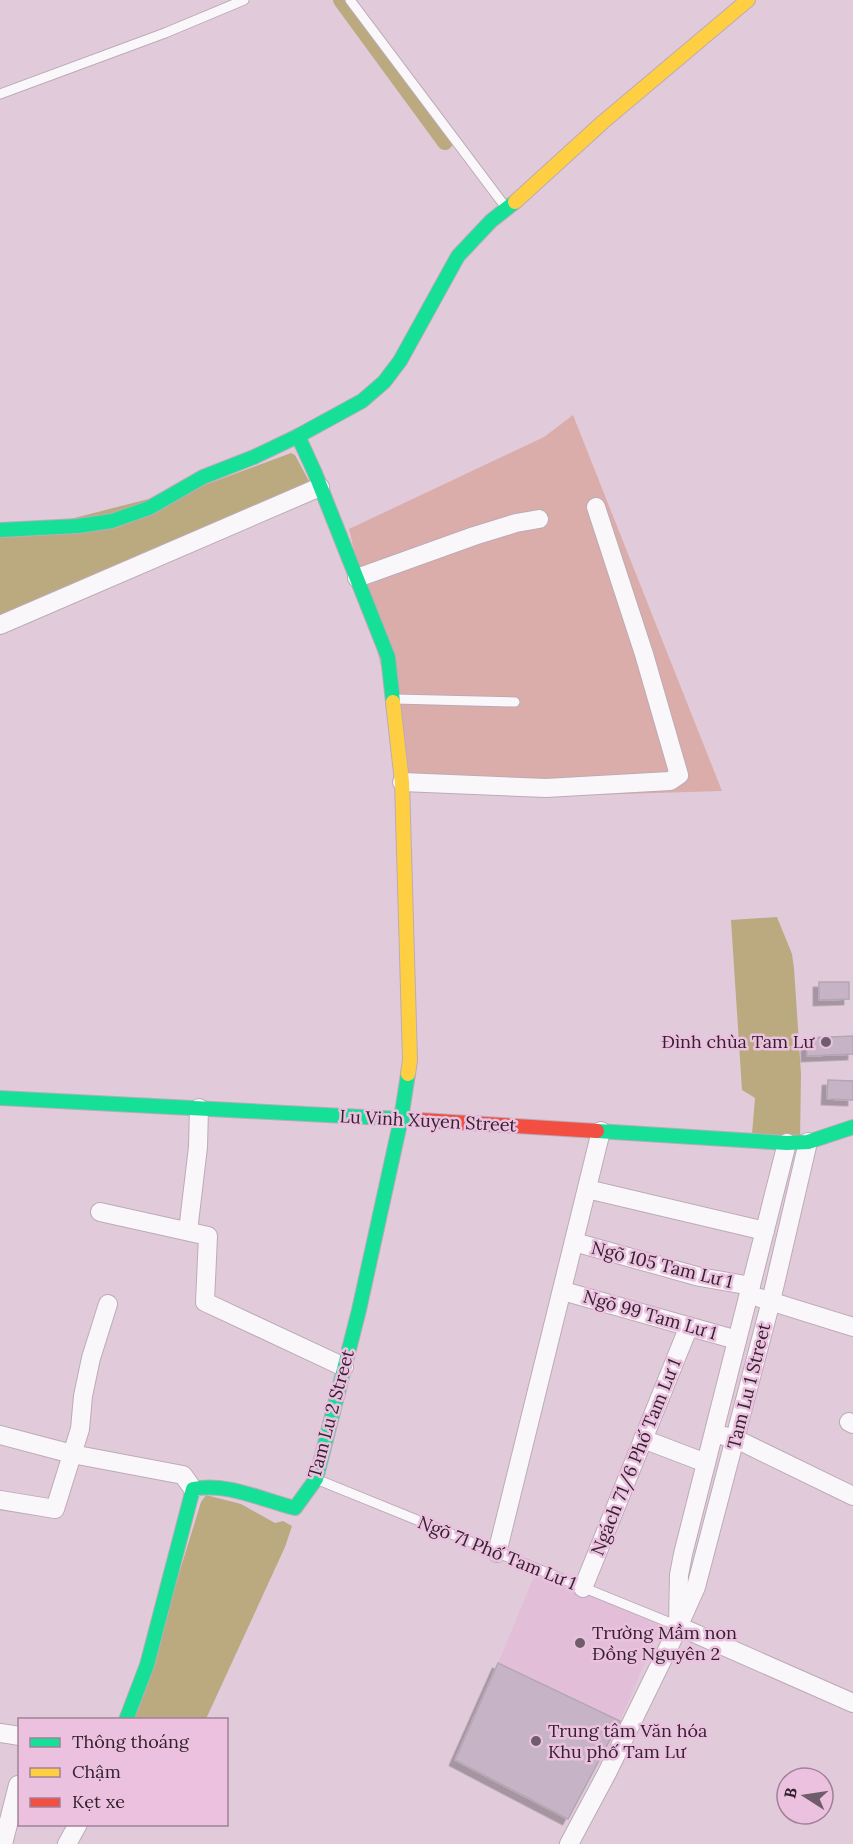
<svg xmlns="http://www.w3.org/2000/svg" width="853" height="1844" viewBox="0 0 853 1844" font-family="Lora,serif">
	<defs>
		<filter id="shadow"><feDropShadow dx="-5.5" dy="5.5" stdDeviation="0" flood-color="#0004"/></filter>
	</defs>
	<rect width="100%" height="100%" fill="#e1cbdb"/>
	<polygon fill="#e3bed8" points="535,1574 662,1623 620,1721 498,1663"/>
	<polygon fill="#dbadaa" points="573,415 722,791 558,796 410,792 349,529 544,437"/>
	<g fill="#bbaa7f">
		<polygon points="291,453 295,455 310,483 0,618 0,537 207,484"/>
		<polygon points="777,917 792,954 794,968 801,1074 800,1142 752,1134 755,1098 742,1090 731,920"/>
		<polygon points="206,1495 241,1504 275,1523 283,1521 292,1526 285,1547 206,1719 134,1720 201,1502"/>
	</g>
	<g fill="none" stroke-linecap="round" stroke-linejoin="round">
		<polyline stroke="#bbaa7f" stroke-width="16" points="341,0 445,142"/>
	</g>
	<g fill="#c6b4c6" stroke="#b4a6b3" stroke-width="1.5" filter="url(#shadow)">
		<polygon points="819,982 849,982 849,999 819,1000"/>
		<polygon points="853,1036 853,1054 807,1056 807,1038"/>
		<polygon points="828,1080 853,1081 853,1100 827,1099"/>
		<polygon points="498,1663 620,1721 568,1819 455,1760"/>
	</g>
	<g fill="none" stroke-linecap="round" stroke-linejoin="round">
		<g stroke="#bcabb7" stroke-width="11">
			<g id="lane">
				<polyline points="350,0 507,209"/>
				<polyline points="0,94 165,33 244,0"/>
				<polyline points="395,699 515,702"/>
				<polyline points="316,1479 678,1626"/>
			</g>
		</g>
		<g stroke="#bcabb7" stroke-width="20">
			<g id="street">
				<polyline points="357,578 474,536 516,523 539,519"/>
				<polyline points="0,625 320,487"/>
				<polyline points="402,782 546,788 670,781 679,775 644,654 596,507"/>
				<polyline points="787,1143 683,1554 679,1575 678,1626 853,1703"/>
				<polyline points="587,1189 765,1231"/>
				<polyline points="100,1212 208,1236 205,1302 344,1367"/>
				<polyline points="188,1231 198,1147 199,1108"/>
				<polyline points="574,1242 700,1277 751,1286"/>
				<polyline points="563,1291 737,1340"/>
				<polyline points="760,1298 853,1327"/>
				<polyline points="849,1422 853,1424"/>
				<polyline points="0,1435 72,1454 183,1475 193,1489"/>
				<polyline points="724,1436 736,1439 853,1496"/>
				<polyline points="643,1439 706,1463"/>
				<polyline points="0,1500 55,1509 80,1429 83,1396 91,1358 108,1304"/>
				<polyline points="497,1553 601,1131"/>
				<polyline points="583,1588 689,1326"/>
				<polyline points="0,1733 20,1736"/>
				<polyline points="3,1844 18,1785"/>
				<polyline points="67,1844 78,1824"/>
				<polyline points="569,1844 607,1773 674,1636 696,1587 771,1301 808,1142"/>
			</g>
		</g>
		<g stroke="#bcabb7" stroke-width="16">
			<g id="fast">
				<polyline points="298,436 315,473 388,657 393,702"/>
				<polyline points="0,530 78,526 112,521 149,508 203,477 254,457 298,436 362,401 384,382 400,361 458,256 491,221 515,202"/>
				<polyline points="0,1098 421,1120"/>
				<polyline points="597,1131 787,1143 808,1142 853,1127"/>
				<path d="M 126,1720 L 147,1665 L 193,1489 C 227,1482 262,1500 295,1508 L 316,1479 L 359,1310 L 401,1119 L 408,1074"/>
			</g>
		</g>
		<g stroke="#bcabb7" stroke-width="16">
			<g id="slow">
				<polyline points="515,202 603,122 748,0"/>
				<polyline points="393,702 402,782 410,1060 408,1074"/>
			</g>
		</g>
		<g stroke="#bcabb7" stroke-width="16">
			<polyline id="jam" points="421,1120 597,1131"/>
		</g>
		<use href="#lane" stroke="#faf7fa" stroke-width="9"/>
		<use href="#street" stroke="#faf7fa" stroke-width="18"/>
		<use href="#fast" stroke="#16e098" stroke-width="14"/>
		<use href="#slow" stroke="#ffcf43" stroke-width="14"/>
		<use href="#jam" stroke="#f24e42" stroke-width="14"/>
	</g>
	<g fill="#6f5d6b" stroke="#ebc1df" stroke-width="2">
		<circle cx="826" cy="1042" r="6"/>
		<circle cx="580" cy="1643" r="6"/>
		<circle cx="536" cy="1741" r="6"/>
	</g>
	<g text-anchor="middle" stroke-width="5" stroke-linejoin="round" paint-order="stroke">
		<g font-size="18" fill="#32222e" stroke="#ebc1df" text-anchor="start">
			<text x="814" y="1048" text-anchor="end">Đình chùa Tam Lư</text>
			<text x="592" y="1639">Trường Mầm non<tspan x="592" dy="21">Đồng Nguyên 2</tspan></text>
			<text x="548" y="1737">Trung tâm Văn hóa<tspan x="548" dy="21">Khu phố Tam Lư</tspan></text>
		</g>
		<g font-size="18" fill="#32222e" stroke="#ebc1df">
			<text transform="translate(428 1121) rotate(3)" y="6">Lu Vinh Xuyen Street</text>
			<text transform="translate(662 1265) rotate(14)" y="6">Ngõ 105 Tam Lư 1</text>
			<text transform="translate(650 1315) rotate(16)" y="6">Ngõ 99 Tam Lư 1</text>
			<text transform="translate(749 1386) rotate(-76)" y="6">Tam Lu 1 Street</text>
			<text transform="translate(331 1414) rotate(-75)" y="6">Tam Lu 2 Street</text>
			<text transform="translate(636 1457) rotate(-68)" y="6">Ngách 71/6 Phố Tam Lư 1</text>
			<text transform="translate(497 1553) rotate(22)" y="6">Ngõ 71 Phố Tam Lư 1</text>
		</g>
	</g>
	<rect x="18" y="1718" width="210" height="108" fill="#ebc1df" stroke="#a18198" stroke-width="1.5"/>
	<rect x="30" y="1738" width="30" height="9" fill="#16e098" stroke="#a18198" stroke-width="1.5"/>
	<text x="72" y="1748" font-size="18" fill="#32222e">Thông thoáng</text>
	<rect x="30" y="1768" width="30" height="9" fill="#ffcf43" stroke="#a18198" stroke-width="1.5"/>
	<text x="72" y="1778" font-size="18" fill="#32222e">Chậm</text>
	<rect x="30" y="1798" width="30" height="9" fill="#f24e42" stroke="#a18198" stroke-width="1.5"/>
	<text x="72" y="1808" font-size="18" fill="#32222e">Kẹt xe</text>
	<g transform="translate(805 1796) rotate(282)"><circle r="28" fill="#ebc1df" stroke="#a18198" stroke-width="1.5"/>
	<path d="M0-4.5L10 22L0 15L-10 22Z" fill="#6f5d6b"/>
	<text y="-9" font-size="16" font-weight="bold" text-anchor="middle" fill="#32222e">B</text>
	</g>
</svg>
